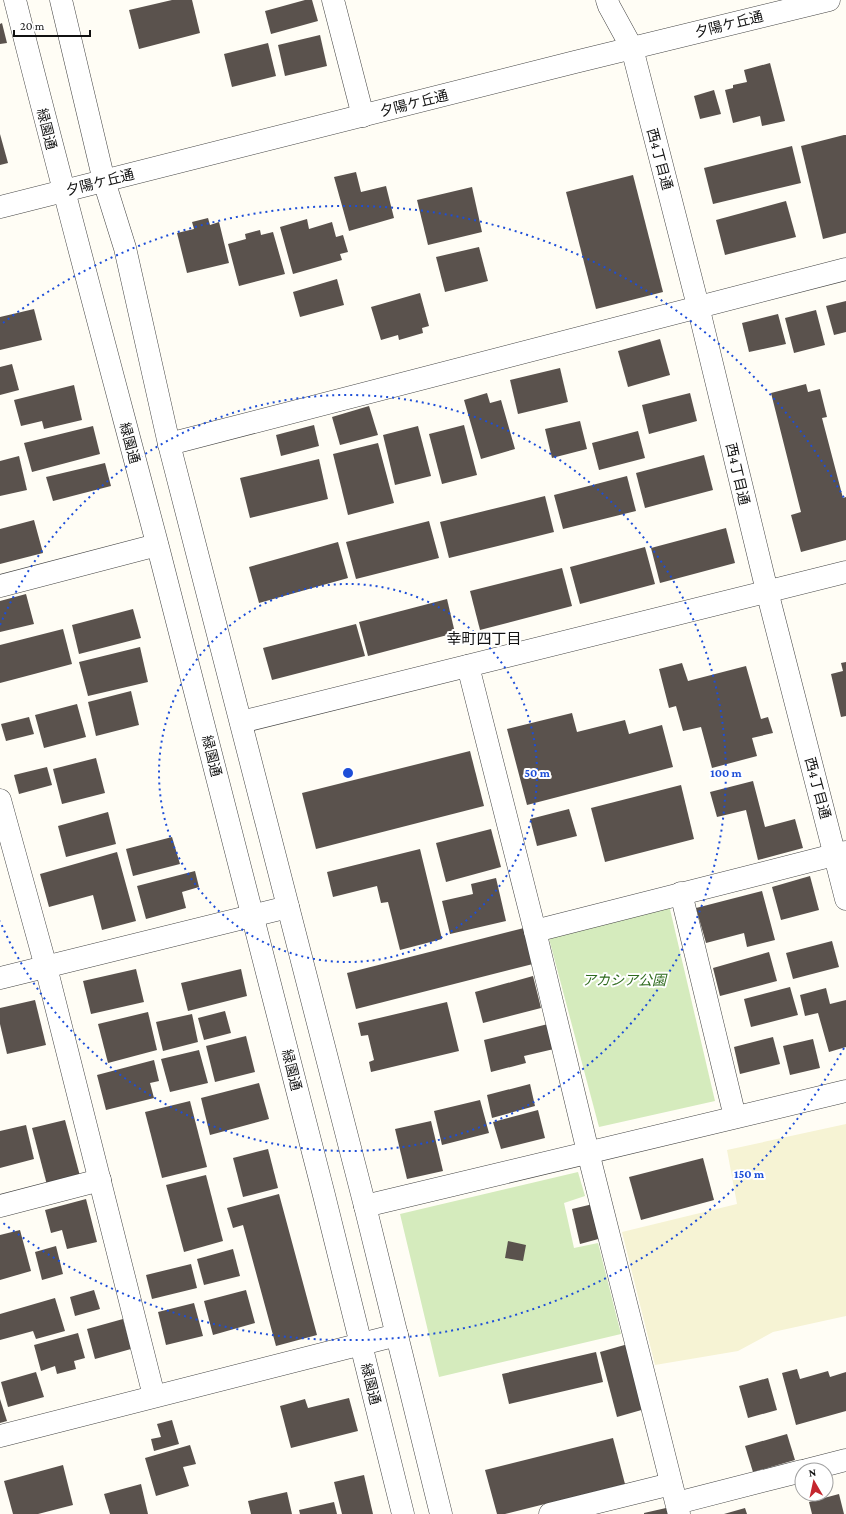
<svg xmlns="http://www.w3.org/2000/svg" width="846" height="1514" viewBox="0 0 846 1514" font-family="'Crimson Pro','Noto Sans JP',serif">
	<rect width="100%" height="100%" fill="#fffdf5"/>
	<polygon fill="#f6f3d4" points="846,1124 846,1316 773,1332 738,1351 655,1365 622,1232 737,1204 727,1150"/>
	<g fill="#d5ebbd">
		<polygon points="669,905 715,1101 599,1127 548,935"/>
		<polygon points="578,1172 585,1196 564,1203 574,1248 598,1243 621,1334 439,1377 400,1214"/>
	</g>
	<g fill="#5a524d">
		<polygon points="172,0 192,0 200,33 139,49 129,10"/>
		<polygon points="305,0 312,0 318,21 271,34 265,11"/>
		<polygon points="2,23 7,43 0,44 0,24"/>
		<polygon points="320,35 327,66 285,76 278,45"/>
		<polygon points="268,43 276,76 232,87 224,54"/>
		<polygon points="770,63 785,121 762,126 760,116 733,123 725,90 733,88 733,85 747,82 744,70"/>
		<polygon points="714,90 721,114 700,119 694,96"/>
		<polygon points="0,134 8,163 0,165"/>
		<polygon points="844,135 846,135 846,233 823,239 801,146"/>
		<polygon points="792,146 801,183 713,204 704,168"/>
		<polygon points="356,172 361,192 386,186 394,218 349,231 334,177"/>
		<polygon points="633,175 663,292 596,309 566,192"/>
		<polygon points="472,187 482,232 428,245 417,200"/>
		<polygon points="786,201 796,237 725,255 716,220"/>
		<polygon points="208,218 210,225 219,222 229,263 187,273 177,233 194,229 192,222"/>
		<polygon points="307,219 309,229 332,222 336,237 343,235 348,252 340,254 342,260 293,274 280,227"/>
		<polygon points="260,230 261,235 273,232 285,274 239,286 228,244 246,239 245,234"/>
		<polygon points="479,247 488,281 445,292 436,257"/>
		<polygon points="337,279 344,305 300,317 293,292"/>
		<polygon points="420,293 429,326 422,328 423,333 399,340 398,335 381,340 371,307"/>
		<polygon points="846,301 846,332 834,335 826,306"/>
		<polygon points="34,309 42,340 0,350 0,317"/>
		<polygon points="816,310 825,345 794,353 785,318"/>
		<polygon points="778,314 786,344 749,352 742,323"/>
		<polygon points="660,339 670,375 628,387 618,351"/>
		<polygon points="12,364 19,390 0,395 0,367"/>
		<polygon points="560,368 568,402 518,414 510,380"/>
		<polygon points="806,384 808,392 820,389 827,417 822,418 843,498 846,497 846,540 801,552 791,515 801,512 771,393"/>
		<polygon points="74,385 82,420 44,429 42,421 21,426 14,400"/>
		<polygon points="487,393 490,403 501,400 515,449 481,459 464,400"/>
		<polygon points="690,393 697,421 649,434 642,405"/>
		<polygon points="369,406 378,435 340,445 332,417"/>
		<polygon points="580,421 587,449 552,458 545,429"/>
		<polygon points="314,425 319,446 281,456 276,435"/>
		<polygon points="464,425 477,475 442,484 429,434"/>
		<polygon points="93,426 100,454 32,472 24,443"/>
		<polygon points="418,426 431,476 395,485 383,435"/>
		<polygon points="638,431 645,458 599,470 592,443"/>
		<polygon points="378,443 394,503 348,515 333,454"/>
		<polygon points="704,455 713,490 645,508 636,473"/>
		<polygon points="19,456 27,490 0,496 0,461"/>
		<polygon points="319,459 328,499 250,518 240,478"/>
		<polygon points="105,463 111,486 53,501 46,477"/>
		<polygon points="627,476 636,511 563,529 554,495"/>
		<polygon points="545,496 554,532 449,558 440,522"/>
		<polygon points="34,520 43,553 0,564 0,529"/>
		<polygon points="429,521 439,558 356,579 346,542"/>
		<polygon points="726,528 735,563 660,583 651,548"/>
		<polygon points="338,542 348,578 259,603 249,567"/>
		<polygon points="645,547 655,584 580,604 570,567"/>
		<polygon points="562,568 572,606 480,630 470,591"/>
		<polygon points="26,594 34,624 0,632 0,601"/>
		<polygon points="447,599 455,633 368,656 359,622"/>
		<polygon points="133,609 141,638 79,654 72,625"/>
		<polygon points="356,624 365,656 272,680 263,648"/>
		<polygon points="63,629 72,664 0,683 0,645"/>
		<polygon points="140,647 148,682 88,696 79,662"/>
		<polygon points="846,662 846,716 841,717 831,674 843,671 841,663"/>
		<polygon points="682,663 688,681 746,666 761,719 768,717 773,733 752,738 757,756 712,768 701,727 683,731 676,706 669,708 659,669"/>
		<polygon points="131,691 139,725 96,736 88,702"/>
		<polygon points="77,704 86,737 44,748 35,715"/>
		<polygon points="572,713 577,732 625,720 629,734 662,725 673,767 527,805 507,729"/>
		<polygon points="29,717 34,734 6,741 1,724"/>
		<polygon points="470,751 484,806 316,849 302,793"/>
		<polygon points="96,758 105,793 62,804 53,769"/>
		<polygon points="47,767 52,785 19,794 14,775"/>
		<polygon points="753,781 765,827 795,819 803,848 758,860 746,810 717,817 710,792"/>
		<polygon points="681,785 694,839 605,862 591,808"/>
		<polygon points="569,809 577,836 537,846 530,819"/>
		<polygon points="108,812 116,844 66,857 58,826"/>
		<polygon points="491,829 501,867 446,882 436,843"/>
		<polygon points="172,837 180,864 133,876 126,849"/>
		<polygon points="420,849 442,939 400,950 388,902 381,903 377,886 333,897 327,872"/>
		<polygon points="117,852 136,921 102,930 93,895 49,907 40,874"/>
		<polygon points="195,871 199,887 182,892 186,908 146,919 137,886"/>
		<polygon points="810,876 819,910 781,920 772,887"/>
		<polygon points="496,878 506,921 450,934 442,901 473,894 471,884"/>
		<polygon points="762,891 775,940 747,947 744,933 706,943 696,908"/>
		<polygon points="524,928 533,964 356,1009 347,973"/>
		<polygon points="832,941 839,967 793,979 786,953"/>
		<polygon points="769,952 777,981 720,996 713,968"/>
		<polygon points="136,969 144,1002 91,1014 83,981"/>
		<polygon points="241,969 247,996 188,1011 181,983"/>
		<polygon points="533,976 541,1008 483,1023 475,992"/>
		<polygon points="790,987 798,1015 751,1027 744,999"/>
		<polygon points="826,988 830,1004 846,1000 846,1047 829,1052 818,1013 805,1016 800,995"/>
		<polygon points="35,1000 46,1045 7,1054 0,1024 0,1008"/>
		<polygon points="447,1002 459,1051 371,1072 369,1062 374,1060 368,1035 361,1036 358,1023"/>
		<polygon points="225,1011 231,1033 204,1040 198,1018"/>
		<polygon points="148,1012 157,1050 108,1063 98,1024"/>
		<polygon points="192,1014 198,1042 163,1051 156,1022"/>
		<polygon points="548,1024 554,1049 524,1056 526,1063 491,1072 484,1040"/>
		<polygon points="246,1036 255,1072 215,1082 206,1046"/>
		<polygon points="773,1037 780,1064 740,1074 734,1047"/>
		<polygon points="813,1039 820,1068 790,1075 783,1046"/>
		<polygon points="199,1050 208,1083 170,1092 161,1059"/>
		<polygon points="154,1060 159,1081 150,1083 154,1098 106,1110 97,1075"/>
		<polygon points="259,1083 269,1119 210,1135 201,1098"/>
		<polygon points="530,1084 535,1106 492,1118 487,1095"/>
		<polygon points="480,1100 489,1133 442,1145 434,1111"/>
		<polygon points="190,1101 207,1167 162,1178 145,1112"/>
		<polygon points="538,1110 545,1138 501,1149 493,1122"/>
		<polygon points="65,1120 80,1176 47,1185 32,1128"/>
		<polygon points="431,1121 443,1171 407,1179 395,1129"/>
		<polygon points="26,1125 34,1159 0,1168 0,1131"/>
		<polygon points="268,1149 278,1188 243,1197 233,1158"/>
		<polygon points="703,1158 714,1200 641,1220 629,1177"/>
		<polygon points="206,1175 223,1241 184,1252 166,1185"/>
		<polygon points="279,1194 317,1335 276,1346 243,1225 233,1228 227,1208"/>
		<polygon points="86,1199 97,1242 67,1249 62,1230 51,1233 45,1210"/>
		<polygon points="593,1204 602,1238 580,1244 572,1209"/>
		<polygon points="20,1230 31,1271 0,1280 0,1235"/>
		<polygon points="508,1241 526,1245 523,1261 505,1258"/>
		<polygon points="56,1246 63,1274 42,1280 35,1252"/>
		<polygon points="233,1249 240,1276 204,1285 197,1259"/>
		<polygon points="191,1264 197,1288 152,1299 146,1275"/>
		<polygon points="94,1290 100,1309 75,1316 70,1297"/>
		<polygon points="246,1290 255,1323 213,1335 204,1301"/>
		<polygon points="55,1298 65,1331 36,1339 33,1331 0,1340 0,1314"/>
		<polygon points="194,1303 203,1336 166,1345 158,1312"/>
		<polygon points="123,1319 131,1349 95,1359 87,1329"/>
		<polygon points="78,1333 85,1358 74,1361 76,1369 57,1374 55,1366 41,1371 34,1345"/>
		<polygon points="628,1344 645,1409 617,1417 600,1352"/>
		<polygon points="596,1352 603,1382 509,1404 502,1374"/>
		<polygon points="797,1369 800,1379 828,1371 830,1377 846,1372 846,1411 796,1425 782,1373"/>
		<polygon points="36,1372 44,1397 8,1407 1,1382"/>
		<polygon points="768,1378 777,1410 748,1418 739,1386"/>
		<polygon points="349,1398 358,1431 291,1448 280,1406 305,1399 308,1408"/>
		<polygon points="0,1399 7,1421 0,1423"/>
		<polygon points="172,1420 179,1444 154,1451 151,1439 161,1437 157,1424"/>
		<polygon points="787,1434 795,1460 753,1472 745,1446"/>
		<polygon points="613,1438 625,1484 505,1514 497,1514 485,1470"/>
		<polygon points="190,1445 196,1464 183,1467 189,1486 156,1496 145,1458"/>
		<polygon points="63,1465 73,1505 38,1514 13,1514 4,1481"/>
		<polygon points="364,1475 373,1514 342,1514 334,1482"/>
		<polygon points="141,1484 148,1514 110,1514 104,1494"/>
		<polygon points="287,1492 292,1514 251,1514 248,1501"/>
		<polygon points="839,1494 844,1514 812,1514 809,1502"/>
		<polygon points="334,1502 337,1514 300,1514 299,1510"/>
		<polygon points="666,1508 668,1514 644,1514 644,1513"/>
		<polygon points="745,1508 747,1514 724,1514"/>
	</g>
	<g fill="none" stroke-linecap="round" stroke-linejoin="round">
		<g stroke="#444" stroke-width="23">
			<g id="minor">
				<path d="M 15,0 C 61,183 110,365 158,547 C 242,869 324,1191 403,1514"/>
				<polyline points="61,0 104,181 125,248 169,444 365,1206 441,1514"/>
				<polyline points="333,0 363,116"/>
				<polyline points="607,0 609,6 632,48 698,306 767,591 846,899"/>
				<polyline points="0,207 575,62 829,0"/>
				<polyline points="169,444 846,269"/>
				<polyline points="0,586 157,545"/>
				<polyline points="468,666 535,931 588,1152 679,1514"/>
				<polyline points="241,722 846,572"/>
				<polyline points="0,800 46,967 154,1396"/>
				<polyline points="681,893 735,1117"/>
				<polyline points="535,931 846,852"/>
				<polyline points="0,978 288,907"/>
				<polyline points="0,1206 100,1180"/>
				<polyline points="365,1206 846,1091"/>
				<polyline points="0,1436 397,1335"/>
				<polyline points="807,1470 846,1460"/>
				<polyline points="677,1503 802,1471"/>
				<polyline points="550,1514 671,1484"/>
			</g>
		</g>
		<use href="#minor" stroke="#fff" stroke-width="22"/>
	</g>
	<g fill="none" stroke="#1d4ed8" stroke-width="2" stroke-dasharray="2 4">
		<circle cx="348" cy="773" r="189"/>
		<path d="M0 625A378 378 0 1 1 0 921"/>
		<path d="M844 1048A567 567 0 0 1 3 1223M3 323A567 567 0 0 1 844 498"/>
	</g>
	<g text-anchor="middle" stroke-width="4" stroke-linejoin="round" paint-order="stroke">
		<g font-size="14" fill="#111" stroke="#fff">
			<text transform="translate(729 24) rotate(-14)" y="5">夕陽ケ丘通</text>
			<text transform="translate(414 103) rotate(-14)" y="5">夕陽ケ丘通</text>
			<text transform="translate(47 129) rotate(76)" y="5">緑園通</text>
			<text transform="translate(660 159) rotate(75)" y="5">西4丁目通</text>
			<text transform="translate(100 182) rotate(-14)" y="5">夕陽ケ丘通</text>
			<text transform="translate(130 443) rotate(75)" y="5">緑園通</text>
			<text transform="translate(738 474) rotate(77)" y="5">西4丁目通</text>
			<text transform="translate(212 756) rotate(76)" y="5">緑園通</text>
			<text transform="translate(818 788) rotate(75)" y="5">西4丁目通</text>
			<text transform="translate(292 1070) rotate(76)" y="5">緑園通</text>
			<text transform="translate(371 1384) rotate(76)" y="5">緑園通</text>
		</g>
		<g font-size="14" font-style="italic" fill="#2f6b1f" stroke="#fff">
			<text x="624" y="985">アカシア公園</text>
		</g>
		<g font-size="15" fill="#111" stroke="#fff">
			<text x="484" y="644">幸町四丁目</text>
		</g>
	</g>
	<circle cx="348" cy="773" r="6" fill="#1d4ed8" stroke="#fff" stroke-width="2"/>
	<g font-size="12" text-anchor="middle" font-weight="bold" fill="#1d4ed8" stroke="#fff" stroke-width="4" stroke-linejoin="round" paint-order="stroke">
		<text x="537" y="777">50 m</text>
		<text x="726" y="777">100 m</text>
		<text x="749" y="1178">150 m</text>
	</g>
	<g transform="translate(814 1482) rotate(351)"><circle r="19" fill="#ffffff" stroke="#a0a0a0"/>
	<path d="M0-3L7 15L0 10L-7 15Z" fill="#c4262e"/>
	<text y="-6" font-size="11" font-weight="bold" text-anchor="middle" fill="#111111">N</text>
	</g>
	<path d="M14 30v6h76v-6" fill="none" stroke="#111111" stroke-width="2"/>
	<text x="20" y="30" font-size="12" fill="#111111" stroke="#ffffff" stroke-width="3" paint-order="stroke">20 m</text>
</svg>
